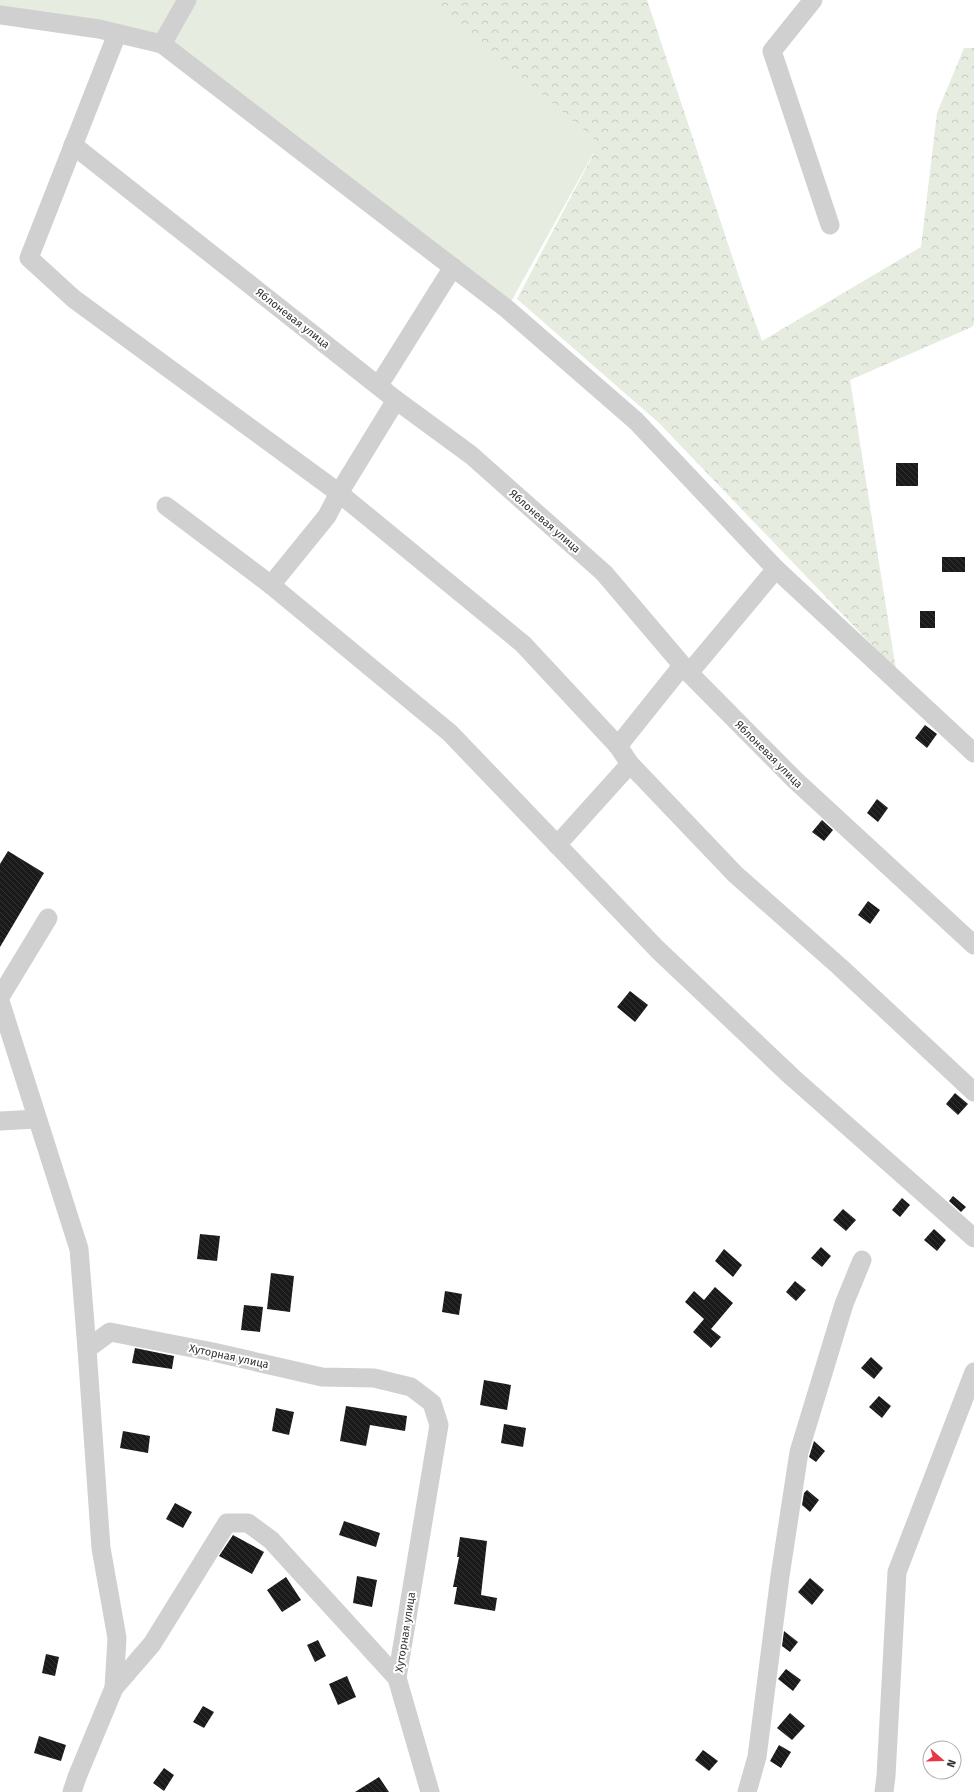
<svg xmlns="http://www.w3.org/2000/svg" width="974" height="1792" viewBox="0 0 974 1792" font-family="'Fira Sans',sans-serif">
	<defs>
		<pattern id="forest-crowns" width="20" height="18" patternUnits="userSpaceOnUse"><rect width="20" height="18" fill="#e6ecdf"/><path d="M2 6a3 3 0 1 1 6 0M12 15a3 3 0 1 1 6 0" fill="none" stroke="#c6cbc0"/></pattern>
		<pattern id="building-back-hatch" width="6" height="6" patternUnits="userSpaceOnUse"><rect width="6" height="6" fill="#1a1a1a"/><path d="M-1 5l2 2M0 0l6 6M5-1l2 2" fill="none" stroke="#333"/></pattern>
	</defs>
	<rect width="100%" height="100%" fill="#fff"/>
	<polygon fill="url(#forest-crowns)" points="338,0 647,0 742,286 762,341 921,247 937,113 964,48 974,48 974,324 972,327 850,380 896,670 658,422 517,299 594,153 462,47"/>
	<polygon fill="#e6ecdf" points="0,0 431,0 599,143 507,309 162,44 0,15"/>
	<g fill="url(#building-back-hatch)">
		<rect x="896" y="463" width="22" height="23"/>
		<rect x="942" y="557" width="23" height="15"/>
		<rect x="920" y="611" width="15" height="17"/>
		<polygon points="925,725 937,734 927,748 915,738"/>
		<polygon points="877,799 888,808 878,822 867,813"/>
		<polygon points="822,820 833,830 824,841 812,832"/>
		<polygon points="8,851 44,873 0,947 0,864"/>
		<polygon points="868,901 880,910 870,924 858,915"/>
		<polygon points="630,991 648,1005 635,1022 617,1007"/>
		<polygon points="955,1093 968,1104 958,1115 946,1104"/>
		<polygon points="953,1196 966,1207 961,1212 949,1201"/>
		<polygon points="902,1198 910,1205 900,1217 892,1210"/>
		<polygon points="843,1209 856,1220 846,1231 833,1220"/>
		<polygon points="934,1229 946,1240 937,1251 924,1240"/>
		<polygon points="200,1234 220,1236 217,1261 197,1259"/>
		<polygon points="821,1247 831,1256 822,1267 811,1258"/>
		<polygon points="724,1249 742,1265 733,1277 715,1261"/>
		<polygon points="271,1273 294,1276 290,1312 267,1309"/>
		<polygon points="795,1281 806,1290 796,1301 786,1292"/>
		<polygon points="715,1287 733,1303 711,1329 721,1337 711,1348 693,1332 704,1319 685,1302 694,1291 704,1300"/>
		<polygon points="445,1291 462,1294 459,1315 442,1312"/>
		<polygon points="244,1305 263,1307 260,1332 241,1330"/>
		<polygon points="135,1348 174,1356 172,1369 132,1363"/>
		<polygon points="871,1357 883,1368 874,1379 861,1368"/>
		<polygon points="484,1380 511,1385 507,1410 480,1405"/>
		<polygon points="879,1396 891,1406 882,1418 869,1407"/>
		<polygon points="346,1406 407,1416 405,1431 370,1425 366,1446 340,1441"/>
		<polygon points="276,1408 294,1412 289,1435 272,1431"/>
		<polygon points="504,1424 526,1428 523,1447 501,1443"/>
		<polygon points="123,1431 150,1436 148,1453 120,1448"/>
		<polygon points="814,1441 825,1451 816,1462 809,1457"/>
		<polygon points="807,1490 819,1500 810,1512 802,1505 804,1493"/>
		<polygon points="175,1503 192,1512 183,1528 166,1519"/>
		<polygon points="344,1521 380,1533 376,1547 339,1535"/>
		<polygon points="233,1535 264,1552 252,1574 219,1556"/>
		<polygon points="460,1537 487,1541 481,1595 497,1598 495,1611 454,1604 457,1587 453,1587 459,1557 457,1557"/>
		<polygon points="357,1576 377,1580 372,1607 353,1603"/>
		<polygon points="286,1577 301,1600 282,1612 267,1590"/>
		<polygon points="810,1578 824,1590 812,1605 798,1592"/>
		<polygon points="784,1631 798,1642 790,1652 782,1646"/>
		<polygon points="318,1640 326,1656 315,1662 307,1645"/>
		<polygon points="46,1654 59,1657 55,1676 42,1673"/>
		<polygon points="786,1669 801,1680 793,1691 778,1679"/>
		<polygon points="347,1676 356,1697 338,1705 329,1684"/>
		<polygon points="203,1706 214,1712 204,1728 193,1722"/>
		<polygon points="790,1713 805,1726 792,1740 777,1728"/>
		<polygon points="39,1736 66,1745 61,1761 34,1753"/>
		<polygon points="779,1745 791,1752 781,1768 770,1761"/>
		<polygon points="703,1750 718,1761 709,1771 695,1760"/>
		<polygon points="164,1768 174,1775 164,1791 153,1783"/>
		<polygon points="379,1777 389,1792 355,1792"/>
	</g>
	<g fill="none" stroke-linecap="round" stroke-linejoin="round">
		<g stroke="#d0d0d0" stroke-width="19">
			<polyline points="813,0 772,51 830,225"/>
			<polyline points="0,15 99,29 162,44 507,309 636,421 776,569 974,753"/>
			<polyline points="117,34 29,258 74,299 339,493 523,644 618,746 630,764 735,874 840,967 974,1092"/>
			<polyline points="162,44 187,0"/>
			<polyline points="73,145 396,400 471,455 604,573 689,673 795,780 974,945"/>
			<polyline points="379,385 453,267"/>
			<polyline points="166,506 271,585 450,733 658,950 792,1077 974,1238"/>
			<polyline points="271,585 327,516 339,493 396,400"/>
			<polyline points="689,673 776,569"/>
			<polyline points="618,746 682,666"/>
			<polyline points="557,845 630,764"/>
			<polyline points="0,997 48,918"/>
			<polyline points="0,1001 79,1249 87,1349"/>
			<polyline points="0,1121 37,1119"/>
			<polyline points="114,1688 117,1638 101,1548 87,1349 110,1332 213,1352 322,1377 374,1378 411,1387 432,1403 439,1425 397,1678"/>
			<polyline points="72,1792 77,1777 114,1688 152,1644 227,1523 248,1523 271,1540 397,1678 430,1792"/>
			<polyline points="747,1792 757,1757 780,1576 799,1452 844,1304 862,1260"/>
			<polyline points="884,1792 886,1776 897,1572 974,1372"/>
		</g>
	</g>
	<g text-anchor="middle" stroke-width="4" stroke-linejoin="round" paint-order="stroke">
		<g font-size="11" fill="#333" stroke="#fff">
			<text transform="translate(293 318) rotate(38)" y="4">Яблоневая улица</text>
			<text transform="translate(545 521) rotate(41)" y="4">Яблоневая улица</text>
			<text transform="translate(769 754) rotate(45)" y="4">Яблоневая улица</text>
			<text transform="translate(229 1356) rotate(12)" y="4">Хуторная улица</text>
			<text transform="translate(405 1632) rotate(-81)" y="4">Хуторная улица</text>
		</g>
	</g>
	<g transform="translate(942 1760) rotate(110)"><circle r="19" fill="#ffffff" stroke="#adadad"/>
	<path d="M0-3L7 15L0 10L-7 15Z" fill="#e63946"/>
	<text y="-6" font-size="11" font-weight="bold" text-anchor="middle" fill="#333333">N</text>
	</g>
</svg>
